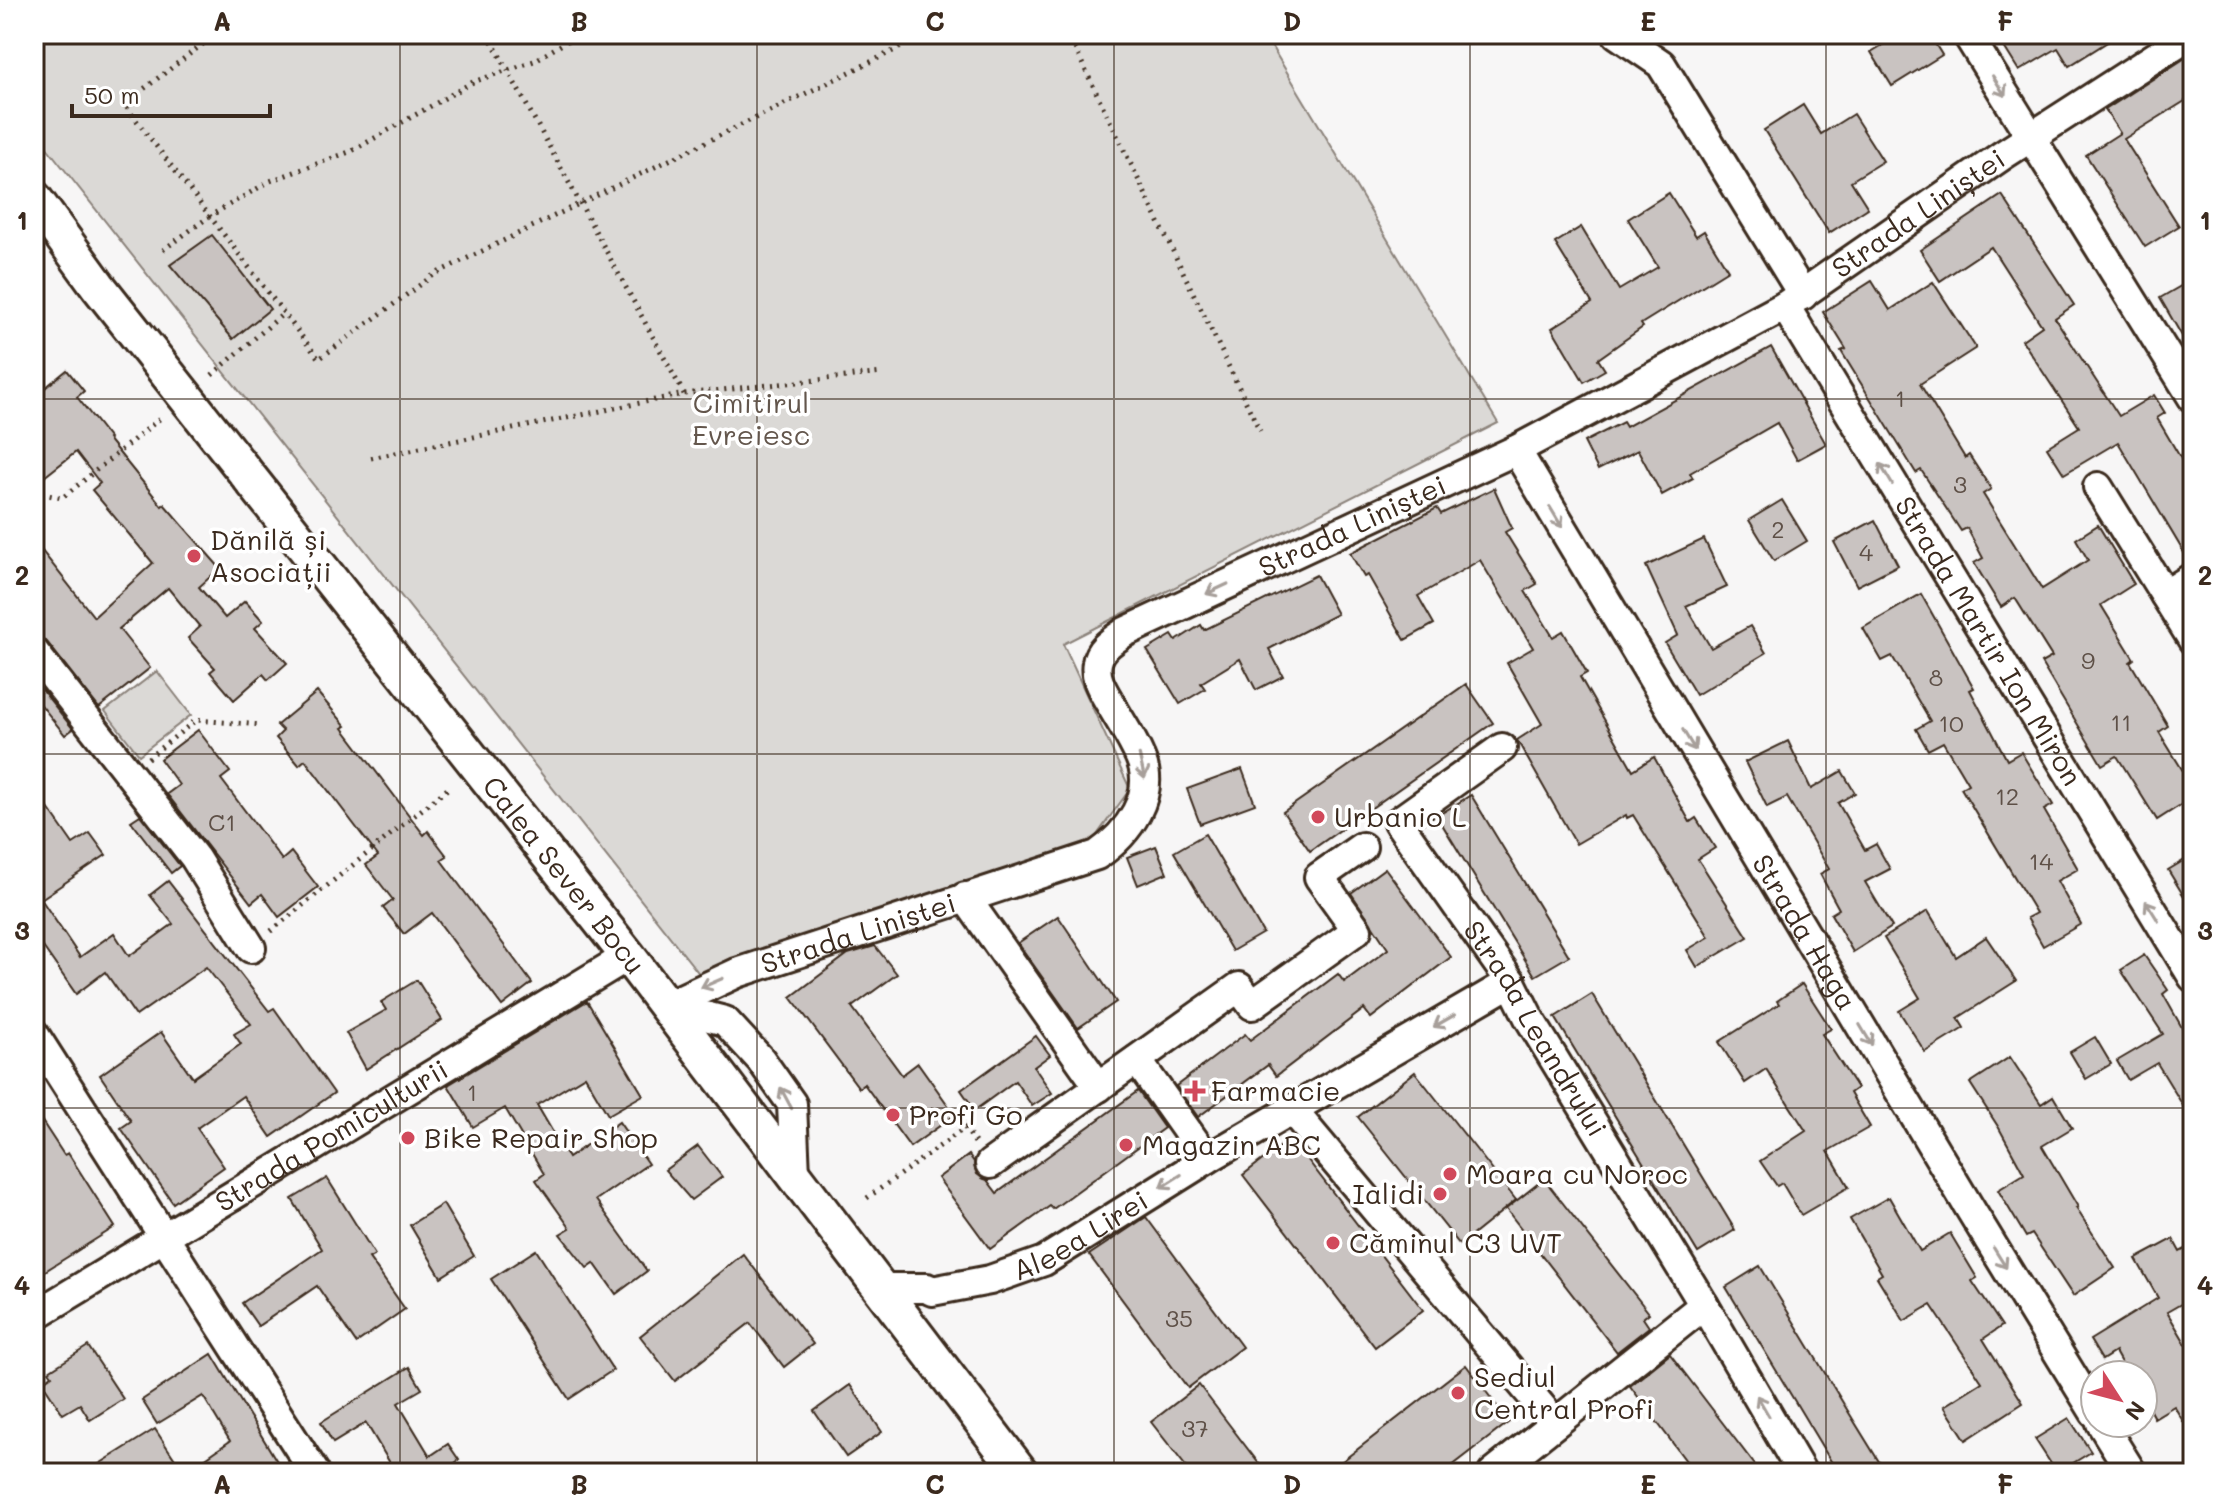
<svg xmlns="http://www.w3.org/2000/svg" width="2227" height="1507" viewBox="0 0 2227 1507" font-family="Mali,sans-serif">
	<rect width="100%" height="100%" fill="#f7f6f6"/>
	<filter id="ink" filterUnits="userSpaceOnUse"><feTurbulence type="fractalNoise" baseFrequency=".0125" numOctaves="2"/><feDisplacementMap in="SourceGraphic" scale="16" xChannelSelector="R" yChannelSelector="G"/><feConvolveMatrix kernelMatrix="1 2 1 2 8 2 1 2 1" color-interpolation-filters="sRGB"/></filter>
	<g filter="url(#ink)">
		<g fill="#dbd9d6" stroke="#8b827a" stroke-width="2">
			<polygon points="34,34 1264,34 1498,423 1063,644 1130,789 1089,846 701,976 34,131"/>
			<polygon points="157,671 191,715 139,755 105,711"/>
		</g>
		<g fill="#c9c3c1" stroke="#3b2a1e" stroke-width="2">
			<polygon points="1901,34 1929,34 1942,55 1892,86 1871,52"/>
			<polygon points="1996,34 2120,34 2069,66 2058,48 2019,71"/>
			<polygon points="2193,53 2193,96 2124,139 2179,226 2145,247 2086,155 2120,133 2105,110"/>
			<polygon points="1803,105 1821,134 1853,114 1883,161 1851,181 1868,208 1829,233 1764,130"/>
			<polygon points="1669,193 1696,236 1704,231 1728,270 1641,324 1643,327 1598,359 1605,370 1584,382 1552,328 1592,303 1555,243 1581,227 1619,290 1658,267 1628,219"/>
			<polygon points="2002,195 2074,305 2055,318 2119,416 2154,395 2165,413 2157,418 2193,479 2193,560 2189,561 2118,442 2064,474 2047,447 2079,427 2022,340 2042,326 1991,247 1940,281 1920,250"/>
			<polygon points="212,235 270,309 233,339 170,265"/>
			<polygon points="2193,279 2193,355 2160,298"/>
			<polygon points="1872,281 1890,310 1933,282 1976,348 1920,384 1965,458 1969,455 1991,489 1983,494 2042,589 2088,560 2076,539 2098,525 2134,584 2101,605 2134,659 2130,662 2168,726 2159,732 2193,787 2193,797 2157,820 2117,756 2102,765 2041,663 2052,657 2015,598 2001,607 1974,563 1983,558 1967,528 1961,531 1921,470 1916,473 1841,351 1846,349 1823,312"/>
			<polygon points="1771,347 1826,444 1797,460 1777,423 1690,473 1693,478 1662,495 1638,450 1598,470 1584,442 1623,422 1626,427"/>
			<polygon points="67,370 84,391 77,397 109,438 108,439 162,506 164,504 220,568 199,587 225,618 245,601 263,621 255,628 287,663 268,680 263,674 234,700 210,672 215,668 188,638 200,627 168,588 119,629 150,668 99,708 47,642 34,635 34,541 94,617 153,563 92,490 100,483 76,452 34,485 34,397"/>
			<polygon points="1494,488 1512,528 1505,532 1537,584 1525,591 1553,637 1563,631 1587,673 1580,677 1633,770 1654,757 1690,822 1696,818 1715,848 1698,859 1748,937 1697,967 1687,950 1709,937 1633,815 1627,818 1626,815 1576,844 1517,740 1542,724 1507,663 1533,648 1480,560 1418,596 1434,624 1405,640 1368,575 1364,577 1350,553 1437,508 1441,514"/>
			<polygon points="1782,500 1807,541 1774,561 1749,520"/>
			<polygon points="1875,520 1898,565 1857,586 1834,542"/>
			<polygon points="1704,539 1727,587 1686,606 1711,648 1750,626 1766,653 1696,695 1665,643 1678,635 1646,566"/>
			<polygon points="1316,575 1337,614 1269,649 1283,676 1256,690 1240,659 1201,683 1205,689 1180,704 1147,650 1172,635 1176,641 1201,625 1204,630"/>
			<polygon points="1921,594 1974,688 1970,690 2007,760 2021,752 2053,805 2044,810 2078,869 2057,881 2081,924 2043,946 2027,918 2036,913 1961,788 1968,784 1943,742 1928,750 1916,729 1930,721 1892,656 1882,661 1863,628"/>
			<polygon points="34,680 73,729 65,735 34,696"/>
			<polygon points="1466,684 1493,723 1310,851 1283,812"/>
			<polygon points="317,692 346,726 343,728 424,835 428,831 447,856 441,860 532,983 502,1006 432,913 404,934 383,908 393,900 366,865 378,856 305,760 299,765 276,738 283,731 277,725"/>
			<polygon points="198,730 230,772 221,779 282,860 291,852 318,887 279,917 262,894 251,903 167,794 179,785 160,759"/>
			<polygon points="1788,741 1811,789 1842,771 1855,793 1838,803 1865,850 1876,844 1890,869 1865,882 1892,927 1853,952 1831,914 1839,909 1820,874 1829,869 1787,797 1767,807 1745,762"/>
			<polygon points="1242,769 1255,804 1200,824 1187,789"/>
			<polygon points="1471,795 1569,956 1535,976 1437,816"/>
			<polygon points="48,808 73,844 90,833 106,855 41,899 80,957 114,933 129,956 173,924 150,895 168,881 269,1011 274,1008 334,1093 271,1137 243,1096 197,1128 224,1167 173,1203 121,1128 131,1121 100,1075 161,1032 193,1078 241,1044 234,1034 251,1024 206,967 136,1016 105,972 76,994 34,934 34,863 43,857 34,844 34,818"/>
			<polygon points="140,815 180,866 171,873 131,821"/>
			<polygon points="1205,834 1263,933 1232,951 1174,852"/>
			<polygon points="1156,846 1167,873 1138,885 1127,857"/>
			<polygon points="2193,855 2193,911 2168,870"/>
			<polygon points="1385,868 1451,957 1371,1018 1364,1009 1276,1076 1268,1065 1198,1117 1176,1086 1245,1034 1250,1040 1338,974 1344,982 1388,949 1351,893"/>
			<polygon points="1928,911 1956,957 1986,937 2016,981 1958,1018 1964,1028 1925,1052 1899,1011 1920,998 1884,938"/>
			<polygon points="1058,916 1116,1002 1078,1028 1018,943"/>
			<polygon points="875,946 897,974 852,1007 902,1075 918,1063 955,1115 910,1147 864,1084 859,1088 791,997 848,954"/>
			<polygon points="2144,955 2168,990 2163,994 2193,1047 2193,1122 2157,1063 2128,1080 2117,1061 2163,1034 2121,970"/>
			<polygon points="417,980 442,1020 366,1069 346,1033 386,1010 381,1002"/>
			<polygon points="1802,984 1831,1029 1822,1034 1857,1088 1850,1093 1870,1127 1828,1151 1849,1187 1801,1215 1782,1183 1777,1186 1760,1161 1806,1131 1766,1069 1745,1083 1719,1042 1779,1004 1777,1001"/>
			<polygon points="1592,994 1735,1230 1698,1253 1555,1017"/>
			<polygon points="587,1001 643,1095 608,1115 585,1076 537,1105 568,1158 619,1122 648,1164 596,1200 647,1271 616,1294 594,1263 587,1268 560,1234 570,1228 536,1180 544,1174 505,1108 473,1127 448,1085"/>
			<polygon points="1036,1036 1050,1055 1034,1067 1052,1093 1032,1106 1015,1081 975,1110 961,1090"/>
			<polygon points="2095,1037 2111,1064 2086,1079 2070,1052"/>
			<polygon points="2010,1057 2041,1104 2053,1096 2072,1128 2042,1146 2078,1207 2076,1208 2115,1268 2073,1296 2032,1234 2026,1237 1998,1190 2024,1174 1999,1128 1970,1083"/>
			<polygon points="1415,1072 1516,1200 1460,1245 1358,1117"/>
			<polygon points="1138,1091 1164,1128 1053,1209 1050,1206 990,1249 938,1178 969,1155 974,1162 977,1174 987,1180 997,1193"/>
			<polygon points="34,1109 64,1155 68,1153 115,1227 34,1278"/>
			<polygon points="1291,1138 1423,1310 1375,1347 1243,1175"/>
			<polygon points="698,1146 722,1177 691,1200 665,1170"/>
			<polygon points="327,1178 375,1255 369,1258 405,1309 356,1343 317,1286 258,1326 242,1303 322,1249 292,1199"/>
			<polygon points="1544,1179 1649,1313 1643,1318 1649,1327 1617,1352 1506,1209"/>
			<polygon points="1889,1197 1920,1251 1950,1233 1977,1278 1972,1281 2002,1326 1983,1339 2023,1403 1966,1440 1944,1406 1982,1382 1931,1305 1904,1321 1877,1277 1882,1274 1850,1219"/>
			<polygon points="443,1204 474,1256 441,1277 410,1225"/>
			<polygon points="1146,1217 1242,1347 1188,1388 1089,1255"/>
			<polygon points="2173,1239 2180,1252 2193,1245 2193,1297 2167,1312 2193,1356 2193,1438 2174,1406 2154,1418 2143,1398 2143,1375 2128,1375 2115,1352 2102,1360 2090,1340 2158,1298 2136,1259"/>
			<polygon points="536,1250 613,1370 569,1399 491,1279"/>
			<polygon points="743,1254 813,1344 784,1367 750,1323 675,1381 640,1336"/>
			<polygon points="1760,1266 1854,1421 1886,1473 1838,1473 1726,1287"/>
			<polygon points="88,1346 123,1399 90,1420 80,1404 63,1414 42,1382 52,1375 49,1371"/>
			<polygon points="212,1354 284,1473 85,1473 155,1429 184,1473 230,1441 203,1396 157,1424 142,1400"/>
			<polygon points="1670,1354 1761,1473 1695,1473 1630,1386"/>
			<polygon points="1466,1365 1509,1422 1443,1473 1327,1473"/>
			<polygon points="409,1367 422,1389 398,1403 430,1456 448,1444 459,1460 441,1473 396,1473 366,1423 333,1443 321,1422"/>
			<polygon points="850,1385 882,1432 846,1457 814,1411"/>
			<polygon points="1199,1385 1266,1473 1191,1473 1151,1422"/>
			<polygon points="2069,1418 2091,1452 2057,1473 2035,1439"/>
		</g>
		<g fill="none" stroke-linecap="round" stroke-linejoin="round">
			<g stroke="#3b2a1e" stroke-width="34">
				<g id="minor">
					<polyline points="1617,34 1661,64 1803,295"/>
					<polyline points="1967,34 2193,398"/>
					<path id="s1" d="M 1785,306 L 2193,977"/>
					<path id="s2" d="M 1516,450 L 1972,1212 L 2095,1413"/>
					<polyline points="2098,487 2193,640"/>
					<polyline points="2165,595 2193,577"/>
					<polyline points="34,652 195,858 251,948"/>
					<path id="s3" d="M 1502,748 L 1398,822 L 1511,982 L 1529,1018 L 1704,1305 L 1802,1473"/>
					<polyline points="965,897 1099,1087"/>
					<path id="s4" d="M 666,1006 L 737,973 L 1097,855 C 1128,834 1157,795 1140,757 C 1132,738 1120,721 1110,703 C 1103,691 1094,678 1097,663 C 1099,648 1114,640 1125,632 L 1516,450 L 1785,306 L 2003,155 L 2191,34"/>
					<polyline points="666,1006 725,1021 761,1060 792,1104 795,1174"/>
					<polyline points="34,1034 315,1473"/>
					<polyline points="1137,1060 1207,1159"/>
					<polyline points="1292,1110 1555,1423"/>
					<polyline points="990,1164 1239,987 1252,1005 1357,930 1319,877 1362,847"/>
					<path id="s5" d="M 881,1288 L 927,1288 L 932,1291 L 990,1280 L 1044,1261 L 1207,1159 L 1511,982"/>
					<path id="s6" d="M 34,1316 L 628,956"/>
					<polyline points="2101,1423 2132,1473"/>
					<polyline points="1493,1473 1704,1305"/>
				</g>
			</g>
			<g stroke="#3b2a1e" stroke-width="40">
				<g id="major">
					<path id="s7" d="M 34,198 L 98,286 L 628,956 L 1021,1473"/>
				</g>
			</g>
			<g stroke="#3b2a1e" stroke-width="5" stroke-dasharray="2 6" stroke-linecap="butt">
				<polyline points="216,34 124,104 319,359 435,274 928,34"/>
				<polyline points="488,34 684,394"/>
				<polyline points="1068,34 1260,431"/>
				<polyline points="163,250 210,216 270,181 352,151 473,82 534,61 577,35"/>
				<polyline points="212,375 284,313"/>
				<polyline points="371,458 684,394 883,373"/>
				<polyline points="34,492 62,498 163,416"/>
				<polyline points="148,758 196,720 262,725"/>
				<polyline points="271,931 451,786"/>
				<polyline points="867,1198 965,1128 976,1144"/>
			</g>
			<use href="#minor" stroke="#fff" stroke-width="28"/>
			<use href="#major" stroke="#fff" stroke-width="34"/>
		</g>
		<defs><path id="oneway-shaft" d="M-6 0H5M1.5-3L5.5 0L1.5 3" fill="none" stroke-width="1.6" stroke-linecap="round" stroke-linejoin="round" transform="scale(2)"/></defs>
		<g stroke="#a79f9a">
			<use href="#oneway-shaft" transform="translate(1999 86) rotate(58)"/>
			<use href="#oneway-shaft" transform="translate(1886 474) rotate(-121)"/>
			<use href="#oneway-shaft" transform="translate(1556 517) rotate(59)"/>
			<use href="#oneway-shaft" transform="translate(1217 589) rotate(155)"/>
			<use href="#oneway-shaft" transform="translate(1689 740) rotate(59)"/>
			<use href="#oneway-shaft" transform="translate(1142 767) rotate(77)"/>
			<use href="#oneway-shaft" transform="translate(2152 911) rotate(-122)"/>
			<use href="#oneway-shaft" transform="translate(712 983) rotate(157)"/>
			<use href="#oneway-shaft" transform="translate(1444 1021) rotate(150)"/>
			<use href="#oneway-shaft" transform="translate(1866 1035) rotate(59)"/>
			<use href="#oneway-shaft" transform="translate(786 1098) rotate(-118)"/>
			<use href="#oneway-shaft" transform="translate(1171 1181) rotate(148)"/>
			<use href="#oneway-shaft" transform="translate(2000 1258) rotate(58)"/>
			<use href="#oneway-shaft" transform="translate(1763 1406) rotate(-120)"/>
		</g>
	</g>
	<path fill="none" stroke="#3b2a1e" stroke-width="2" stroke-opacity="0.55" d="M 400,34 L 400,1473M 757,34 L 757,1473M 1114,34 L 1114,1473M 1470,34 L 1470,1473M 1826,34 L 1826,1473M 34,399 L 2193,399M 34,754 L 2193,754M 34,1108 L 2193,1108"/>
	<g fill="#d1495b" stroke="#fff" stroke-width="3">
		<circle cx="194" cy="556" r="8"/>
		<circle cx="1318" cy="817" r="8"/>
		<path d="M1191 1079h8v8h8v8h-8v8h-8v-8h-8v-8h8z"/>
		<circle cx="893" cy="1115" r="8"/>
		<circle cx="408" cy="1138" r="8"/>
		<circle cx="1126" cy="1145" r="8"/>
		<circle cx="1450" cy="1174" r="8"/>
		<circle cx="1440" cy="1194" r="8"/>
		<circle cx="1333" cy="1243" r="8"/>
		<circle cx="1458" cy="1393" r="8"/>
	</g>
	<g text-anchor="middle" stroke-width="7" stroke-linejoin="round" paint-order="stroke">
		<g font-size="24" fill="#5e5047">
			<text x="1900" y="407">1</text>
			<text x="1960" y="493">3</text>
			<text x="1778" y="538">2</text>
			<text x="1866" y="561">4</text>
			<text x="2088" y="669">9</text>
			<text x="1936" y="686">8</text>
			<text x="2121" y="731">11</text>
			<text x="1951" y="732">10</text>
			<text x="2007" y="805">12</text>
			<text x="222" y="831">C1</text>
			<text x="2041" y="870">14</text>
			<text x="472" y="1101">1</text>
			<text x="1179" y="1327">35</text>
			<text x="1195" y="1437">37</text>
		</g>
		<g font-size="28" fill="#3b2a1e" stroke="#fff">
			<text dy="10" stroke="none"><textPath href="#s4" startOffset="1620">Strada Liniștei</textPath></text>
			<text dy="10" stroke="none"><textPath href="#s4" startOffset="972">Strada Liniștei</textPath></text>
			<text dy="10" stroke="none"><textPath href="#s1" startOffset="392">Strada Martir Ion Miron</textPath></text>
			<text dy="10" stroke="none"><textPath href="#s7" startOffset="860">Calea Sever Bocu</textPath></text>
			<text dy="10" stroke="none"><textPath href="#s2" startOffset="562">Strada Haga</textPath></text>
			<text dy="10" stroke="none"><textPath href="#s4" startOffset="206">Strada Liniștei</textPath></text>
			<text dy="10" stroke="none"><textPath href="#s3" startOffset="376">Strada Leandrului</textPath></text>
			<text dy="10" stroke="none"><textPath href="#s6" startOffset="348">Strada Pomiculturii</textPath></text>
			<text dy="10" stroke="none"><textPath href="#s5" startOffset="212">Aleea Lirei</textPath></text>
		</g>
		<g font-size="28" fill="#63564c" stroke="#fff">
			<text x="751" y="413">Cimitirul<tspan x="751" dy="32">Evreiesc</tspan></text>
		</g>
		<g font-size="28" fill="#3b2a1e" stroke="#fff" text-anchor="start">
			<text x="210" y="550">Dănilă și<tspan x="210" dy="32">Asociații</tspan></text>
			<text x="1334" y="827">Urbanio L</text>
			<text x="1211" y="1101">Farmacie</text>
			<text x="909" y="1125">Profi Go</text>
			<text x="424" y="1148">Bike Repair Shop</text>
			<text x="1142" y="1155">Magazin ABC</text>
			<text x="1466" y="1184">Moara cu Noroc</text>
			<text x="1424" y="1204" text-anchor="end">Ialidi</text>
			<text x="1349" y="1253">Căminul C3 UVT</text>
			<text x="1474" y="1387">Sediul<tspan x="1474" dy="32">Central Profi</tspan></text>
		</g>
	</g>
	<rect width="2227" height="1507" fill="none" stroke="#fff" stroke-width="88"/>
	<g transform="translate(2119 1399) rotate(126)"><circle r="38" fill="#ffffff" stroke="#b1aaa5" stroke-width="2"/>
	<path d="M0-6L14 30L0 20L-14 30Z" fill="#d1495b"/>
	<text y="-12" font-size="22" font-weight="bold" text-anchor="middle" fill="#3b2a1e">N</text>
	</g>
	<path d="M72 104v12h198v-12" fill="none" stroke="#3b2a1e" stroke-width="4"/>
	<text x="84" y="104" font-size="24" fill="#3b2a1e" stroke="#ffffff" stroke-width="6" paint-order="stroke">50 m</text>
	<rect x="44" y="44" width="2139" height="1419" fill="none" stroke="#3b2a1e" stroke-width="3"/>
	<g font-size="26" text-anchor="middle" font-weight="bold" fill="#3b2a1e">
		<text x="222" y="31">A</text>
		<text x="579" y="31">B</text>
		<text x="935" y="31">C</text>
		<text x="1292" y="31">D</text>
		<text x="1648" y="31">E</text>
		<text x="2005" y="31">F</text>
		<text x="22" y="230">1</text>
		<text x="2205" y="230">1</text>
		<text x="22" y="585">2</text>
		<text x="2205" y="585">2</text>
		<text x="22" y="940">3</text>
		<text x="2205" y="940">3</text>
		<text x="22" y="1295">4</text>
		<text x="2205" y="1295">4</text>
		<text x="222" y="1494">A</text>
		<text x="579" y="1494">B</text>
		<text x="935" y="1494">C</text>
		<text x="1292" y="1494">D</text>
		<text x="1648" y="1494">E</text>
		<text x="2005" y="1494">F</text>
	</g>
</svg>
